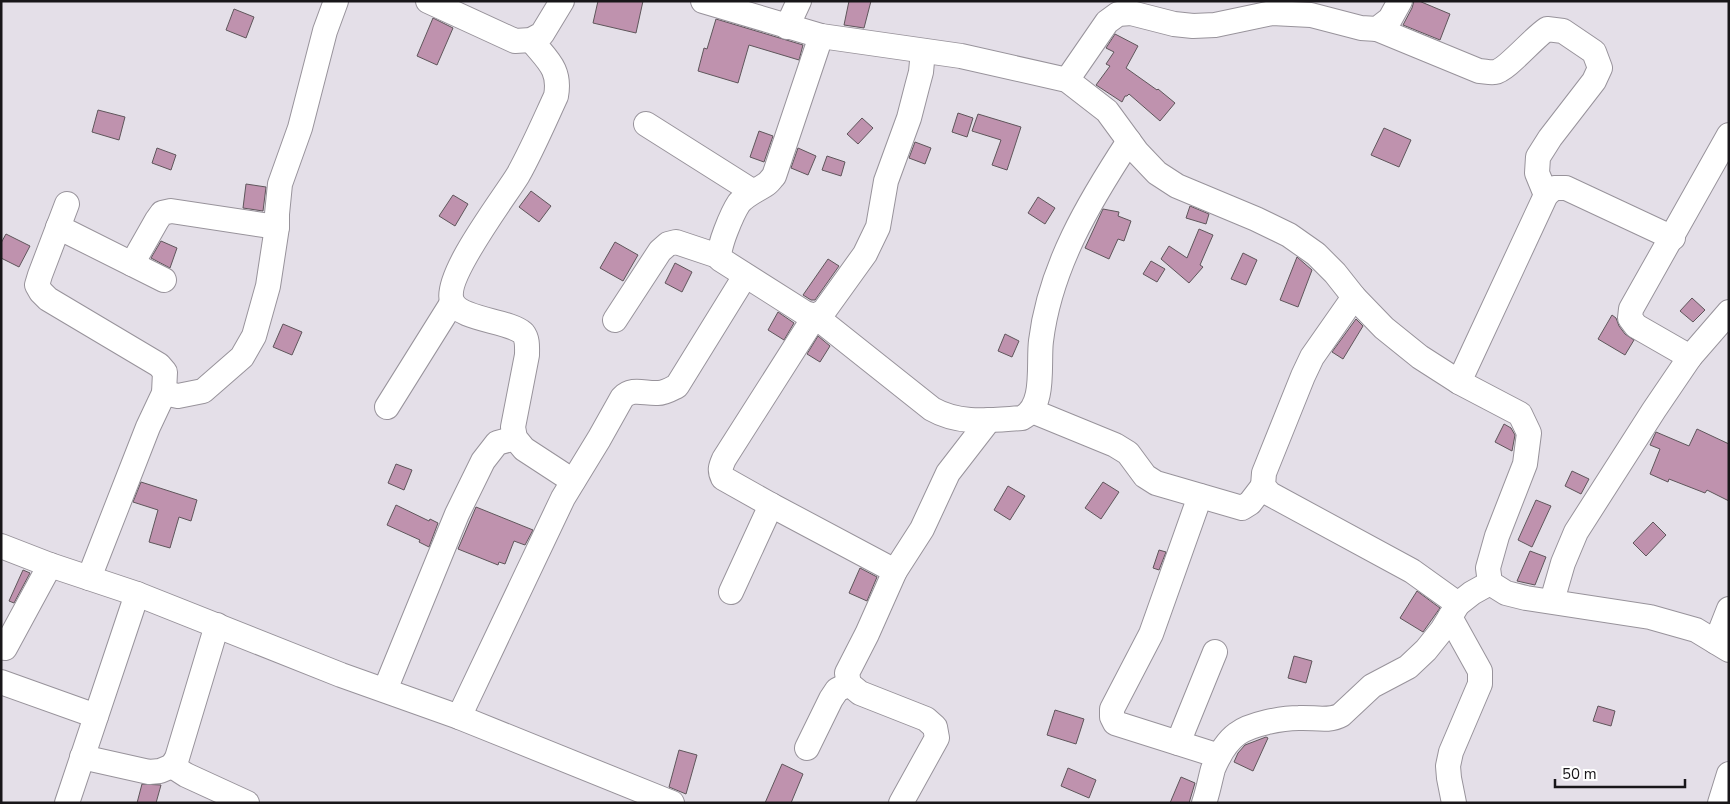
<svg xmlns="http://www.w3.org/2000/svg" width="1730" height="804" viewBox="0 0 1730 804" font-family="'Nunito Sans',sans-serif">
	<rect width="100%" height="100%" fill="#e4dfe8"/>
	<g fill="#bf92ae" stroke="#5f565b">
		<polygon points="598,1 643,1 636,33 593,23"/>
		<polygon points="849,1 871,1 864,28 844,25"/>
		<polygon points="1414,1 1419,1 1450,14 1440,40 1403,25 1412,8"/>
		<polygon points="234,9 254,17 246,38 226,30"/>
		<polygon points="433,18 453,28 437,65 417,56"/>
		<polygon points="716,19 803,45 799,60 749,45 738,83 698,71 704,48 707,49"/>
		<polygon points="1115,34 1138,46 1126,68 1157,90 1158,89 1175,103 1160,121 1129,94 1127,96 1125,96 1122,102 1096,85 1110,66 1106,64 1114,52 1106,48"/>
		<polygon points="98,110 125,117 119,140 92,132"/>
		<polygon points="958,113 973,118 967,137 952,132"/>
		<polygon points="978,114 1021,127 1007,170 992,165 1001,140 972,131"/>
		<polygon points="862,118 873,128 858,144 847,134"/>
		<polygon points="1384,128 1411,140 1399,167 1371,155"/>
		<polygon points="759,131 773,136 764,162 750,157"/>
		<polygon points="915,142 931,148 925,164 909,158"/>
		<polygon points="157,148 176,155 171,170 152,163"/>
		<polygon points="798,148 816,156 808,175 791,168"/>
		<polygon points="827,156 845,162 841,176 822,170"/>
		<polygon points="246,184 266,187 263,211 243,208"/>
		<polygon points="531,191 551,206 539,222 519,207"/>
		<polygon points="453,195 468,204 455,226 439,216"/>
		<polygon points="1038,197 1055,208 1045,224 1028,213"/>
		<polygon points="1190,206 1209,214 1206,224 1186,218"/>
		<polygon points="1103,209 1119,212 1118,216 1131,221 1124,241 1118,239 1109,259 1085,248"/>
		<polygon points="1199,229 1213,235 1200,265 1203,267 1189,283 1161,259 1169,246 1187,258"/>
		<polygon points="6,234 30,246 19,267 1,258 1,243"/>
		<polygon points="161,241 177,248 170,268 151,258"/>
		<polygon points="615,242 638,255 623,281 600,268"/>
		<polygon points="1243,253 1257,260 1246,285 1231,279"/>
		<polygon points="1297,257 1312,270 1298,307 1280,300"/>
		<polygon points="828,259 839,266 815,300 811,300 803,295"/>
		<polygon points="1151,261 1165,269 1157,282 1143,274"/>
		<polygon points="675,263 692,272 682,292 665,283"/>
		<polygon points="1692,298 1705,310 1693,322 1680,311"/>
		<polygon points="778,312 794,323 784,340 768,330"/>
		<polygon points="1612,315 1616,318 1619,326 1625,334 1634,340 1625,355 1598,339"/>
		<polygon points="1356,319 1363,326 1343,359 1332,352"/>
		<polygon points="283,324 302,332 292,355 273,347"/>
		<polygon points="1005,334 1019,341 1012,357 998,351"/>
		<polygon points="818,336 830,346 820,362 807,354"/>
		<polygon points="1504,424 1511,428 1515,435 1512,451 1495,442"/>
		<polygon points="1697,429 1729,444 1729,501 1707,490 1705,493 1669,479 1668,482 1650,474 1660,449 1650,445 1656,432 1689,446"/>
		<polygon points="396,464 412,470 404,490 388,483"/>
		<polygon points="1572,471 1589,479 1581,494 1565,486"/>
		<polygon points="141,482 197,500 191,521 179,517 170,548 149,542 158,510 133,502"/>
		<polygon points="1103,482 1119,492 1101,519 1085,508"/>
		<polygon points="1008,486 1025,496 1010,520 994,510"/>
		<polygon points="1536,500 1551,506 1532,547 1518,540"/>
		<polygon points="396,505 429,521 430,519 438,523 429,547 419,542 420,540 387,525"/>
		<polygon points="476,507 533,530 525,545 514,541 505,564 499,562 498,565 458,549"/>
		<polygon points="1653,522 1666,535 1646,556 1633,543"/>
		<polygon points="1159,550 1166,552 1159,570 1153,568"/>
		<polygon points="1530,551 1546,557 1535,585 1517,581"/>
		<polygon points="860,568 877,577 867,601 849,593"/>
		<polygon points="23,570 30,573 14,603 9,601"/>
		<polygon points="1417,591 1440,608 1423,632 1400,618"/>
		<polygon points="1294,656 1312,661 1306,683 1288,678"/>
		<polygon points="1598,706 1615,711 1611,726 1593,721"/>
		<polygon points="1055,710 1084,719 1076,744 1047,735"/>
		<polygon points="1266,737 1268,738 1253,771 1234,762 1238,753 1245,745"/>
		<polygon points="679,750 697,755 686,794 669,787"/>
		<polygon points="782,764 803,774 791,803 765,803"/>
		<polygon points="1068,768 1096,780 1089,798 1061,786"/>
		<polygon points="1181,777 1195,783 1189,803 1170,803"/>
		<polygon points="142,784 161,785 156,803 137,803"/>
	</g>
	<g fill="none" stroke-linecap="round" stroke-linejoin="round">
		<g stroke="#98939b" stroke-width="26">
			<g id="minor">
				<polyline points="428,1 515,41 531,40 542,34 562,1"/>
				<polyline points="703,1 821,36 961,56 1067,80 1107,111 1137,152 1157,173 1177,186 1256,219 1289,235 1316,254 1335,273 1354,297 1384,328 1420,357 1459,382 1520,414 1529,433 1525,464 1497,536 1488,568 1490,583 1506,593 1526,598 1650,617 1696,630 1729,650"/>
				<polyline points="787,27 799,1"/>
				<path d="M 1377,29 L 1479,71 C 1484,71 1490,73 1495,72 C 1507,70 1533,38 1547,29 L 1563,31 L 1594,52 L 1600,68 L 1594,81 L 1550,138 L 1538,157 L 1537,173 L 1546,195"/>
				<path d="M 821,36 L 774,176 C 771,179 769,183 765,185 C 756,191 747,194 739,203 C 733,212 716,250 720,259 L 805,313 L 815,316 L 824,311 L 865,254 L 878,227 L 886,181 L 909,118 L 917,87 L 921,72 L 923,51"/>
				<path d="M 531,40 C 547,60 561,69 556,96 C 544,122 532,150 518,175 C 504,198 443,277 452,301 C 459,320 508,320 523,333 C 528,339 527,348 527,355 L 513,427 L 515,438 L 524,449 L 573,481"/>
				<polyline points="1067,80 1107,22 1118,14 1131,13 1174,24 1193,26 1215,25 1272,13 1311,15 1361,28 1377,29 1390,19 1400,1"/>
				<polyline points="646,124 752,191"/>
				<polyline points="67,204 40,275 37,285 41,292 48,299 159,365 165,372 164,393 148,427 89,578"/>
				<polyline points="58,227 164,280"/>
				<polyline points="132,264 157,220 162,213 171,211 277,227"/>
				<polyline points="1354,297 1312,357 1303,376 1264,473 1263,486 1270,494 1412,571 1458,604"/>
				<polyline points="615,320 660,251 668,244 676,242 718,256"/>
				<polyline points="1690,357 1636,326 1630,318 1631,309 1729,135"/>
				<polyline points="1459,382 1546,195 1554,188 1566,188 1673,238"/>
				<polyline points="164,393 178,396 203,391 242,357 254,336 268,286 277,227 277,214 280,184 300,128 325,31 336,1"/>
				<polyline points="387,407 452,303"/>
				<polyline points="1032,411 1115,445 1128,453 1145,476 1156,483 1242,508 1250,503 1263,486"/>
				<polyline points="1200,496 1151,634 1112,709 1112,717 1115,723 1219,756"/>
				<polyline points="1,546 50,565 137,594 341,675 459,717 672,803"/>
				<path d="M 895,571 L 771,505 L 723,478 C 719,470 721,466 724,459 L 815,316 L 932,409 C 960,425 991,420 1022,418 C 1046,406 1038,364 1041,341 C 1050,267 1089,202 1129,141"/>
				<polyline points="731,592 771,505"/>
				<polyline points="1552,601 1563,563 1576,532 1654,410 1690,357 1729,312"/>
				<polyline points="1450,617 1480,671 1480,684 1451,752 1448,766 1449,778 1454,803"/>
				<polyline points="217,625 177,758 172,766 186,775 247,803"/>
				<polyline points="1716,642 1729,609"/>
				<polyline points="5,648 50,565"/>
				<polyline points="1,682 96,716"/>
				<polyline points="385,690 457,514 483,461 497,443 515,438"/>
				<path d="M 459,717 L 563,498 L 599,439 L 622,398 C 632,387 645,394 658,393 C 665,393 671,389 677,386 L 745,276"/>
				<polyline points="1178,743 1215,652"/>
				<polyline points="807,748 831,699 837,690 849,684"/>
				<polyline points="82,757 149,772 160,771 172,766"/>
				<polyline points="67,803 137,594"/>
				<polyline points="901,803 937,738 935,727 926,719 860,693 849,684 847,673 867,634 895,571 922,529 948,473 989,420"/>
				<path d="M 1204,803 C 1208,792 1210,780 1213,769 C 1218,757 1226,742 1237,734 C 1250,724 1282,718 1299,718 C 1313,717 1329,722 1341,715 L 1372,686 L 1408,667 L 1426,650 L 1442,630 L 1458,604 L 1472,593 L 1490,583"/>
				<polyline points="1720,803 1729,774"/>
			</g>
		</g>
		<use href="#minor" stroke="#fff" stroke-width="24"/>
	</g>
	<rect width="1730" height="804" fill="none" stroke="#181619" stroke-width="5"/>
	<path d="M1555 779v8h130v-8" fill="none" stroke="#181619" stroke-width="2.5"/>
	<text x="1562" y="779" font-size="15" fill="#181619" stroke="#ffffff" stroke-width="4" paint-order="stroke">50 m</text>
</svg>
